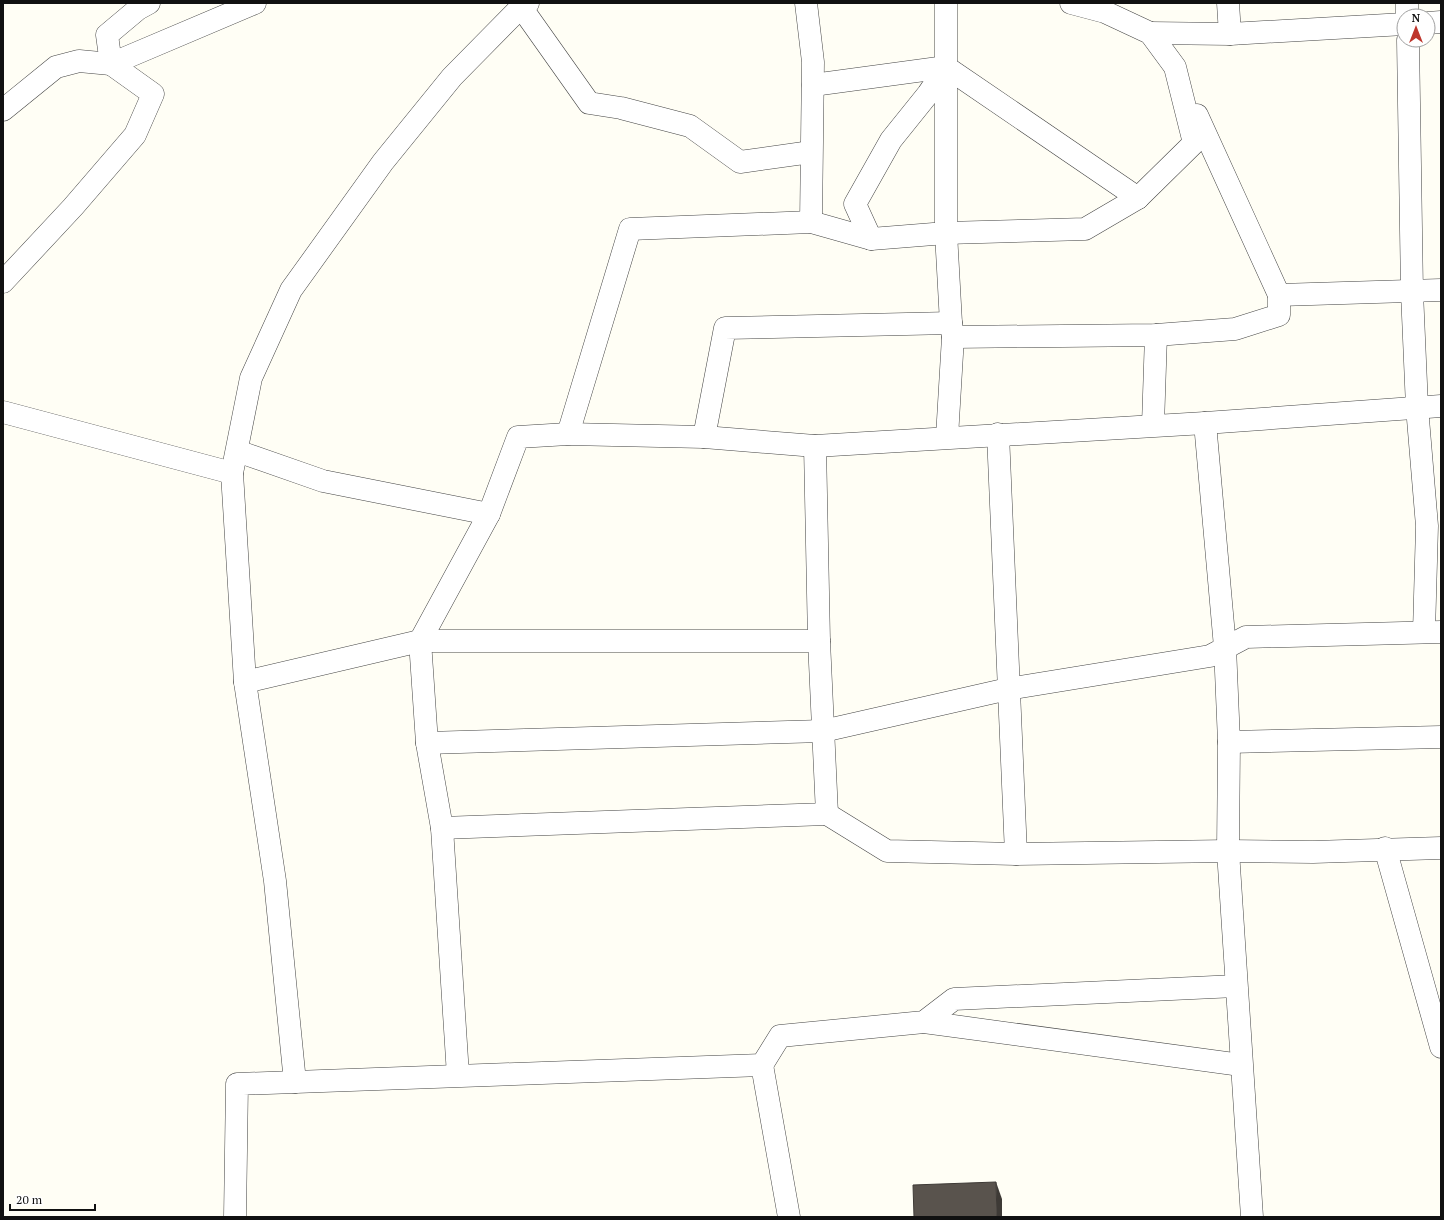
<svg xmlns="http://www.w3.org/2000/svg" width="1444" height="1220" viewBox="0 0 1444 1220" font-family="'PT Serif',serif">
	<rect width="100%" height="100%" fill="#fffef5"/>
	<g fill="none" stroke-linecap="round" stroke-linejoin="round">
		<g stroke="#444" stroke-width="23">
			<g id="street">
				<polyline points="806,3 813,62 811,222"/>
				<polyline points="946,3 946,233 951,323 953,337 947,437"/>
				<polyline points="1228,3 1230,34"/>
				<polyline points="1407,3 1407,16"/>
				<polyline points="521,7 589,103 621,108 690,126 740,162 811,152"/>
				<polyline points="1428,23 1441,22"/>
				<polyline points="1150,33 1230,34 1404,24"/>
				<polyline points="1408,40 1412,292 1417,407 1427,526 1424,632"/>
				<polyline points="813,85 946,67 1138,198"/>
				<polyline points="3,110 56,67 79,61 111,64 255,3"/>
				<polyline points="871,239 855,204 891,140 928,94 946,67"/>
				<polyline points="3,282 73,207 135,135 153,94 111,64 107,35 138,9 149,3"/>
				<polyline points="1279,295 1441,290"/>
				<polyline points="953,337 1156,335 1235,329 1279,315 1279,295 1197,115"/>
				<polyline points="3,412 232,473"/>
				<polyline points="1205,423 1225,647 1229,742 1228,851 1252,1217"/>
				<polyline points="1153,425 1156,335"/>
				<polyline points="568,434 630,229 811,222 871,239 946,233 1085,229 1138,198 1194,143 1175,67 1150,33 1105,12 1071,3"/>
				<polyline points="998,434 1016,854"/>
				<polyline points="704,437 725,328 951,323"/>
				<polyline points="237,451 323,481 489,514"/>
				<polyline points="245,682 420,641 819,641"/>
				<polyline points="1229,742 1441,737"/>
				<polyline points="427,743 823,731 1008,689 1210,656 1246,637 1441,632"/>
				<polyline points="827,814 887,851 1016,854 1228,851 1313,852 1441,848"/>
				<polyline points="442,828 827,814 819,641 815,446"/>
				<polyline points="1385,848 1441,1047"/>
				<polyline points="924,1022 1241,1065"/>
				<polyline points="762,1065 789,1217"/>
				<polyline points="458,1075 442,828 427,743 420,641 489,514 518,437 568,434 704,437 815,446 1205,423 1441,406"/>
				<polyline points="295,1082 275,881 245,682 232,473 251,378 291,290 383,162 452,77 521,7 528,3"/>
				<polyline points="235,1217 237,1084 762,1065 780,1036 924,1022 954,999 1236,986"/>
			</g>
		</g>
		<use href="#street" stroke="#fff" stroke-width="22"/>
	</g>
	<polygon fill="#3e3a36" points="996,1182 1002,1199 1002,1217 997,1217"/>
	<polygon fill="#59534d" stroke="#3e3a36" points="996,1182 997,1217 914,1217 913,1185"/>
	<rect width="1444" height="1220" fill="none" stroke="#111111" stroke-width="8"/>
	<g transform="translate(1416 28)"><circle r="19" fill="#ffffff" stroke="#a0a0a0"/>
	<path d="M0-3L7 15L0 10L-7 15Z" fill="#be352c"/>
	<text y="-6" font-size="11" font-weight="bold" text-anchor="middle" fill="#111111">N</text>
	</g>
	<path d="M10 1204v6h85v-6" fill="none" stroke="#111111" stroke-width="2"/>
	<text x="16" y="1204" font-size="12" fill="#111111" stroke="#ffffff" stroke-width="3" paint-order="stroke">20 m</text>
</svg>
